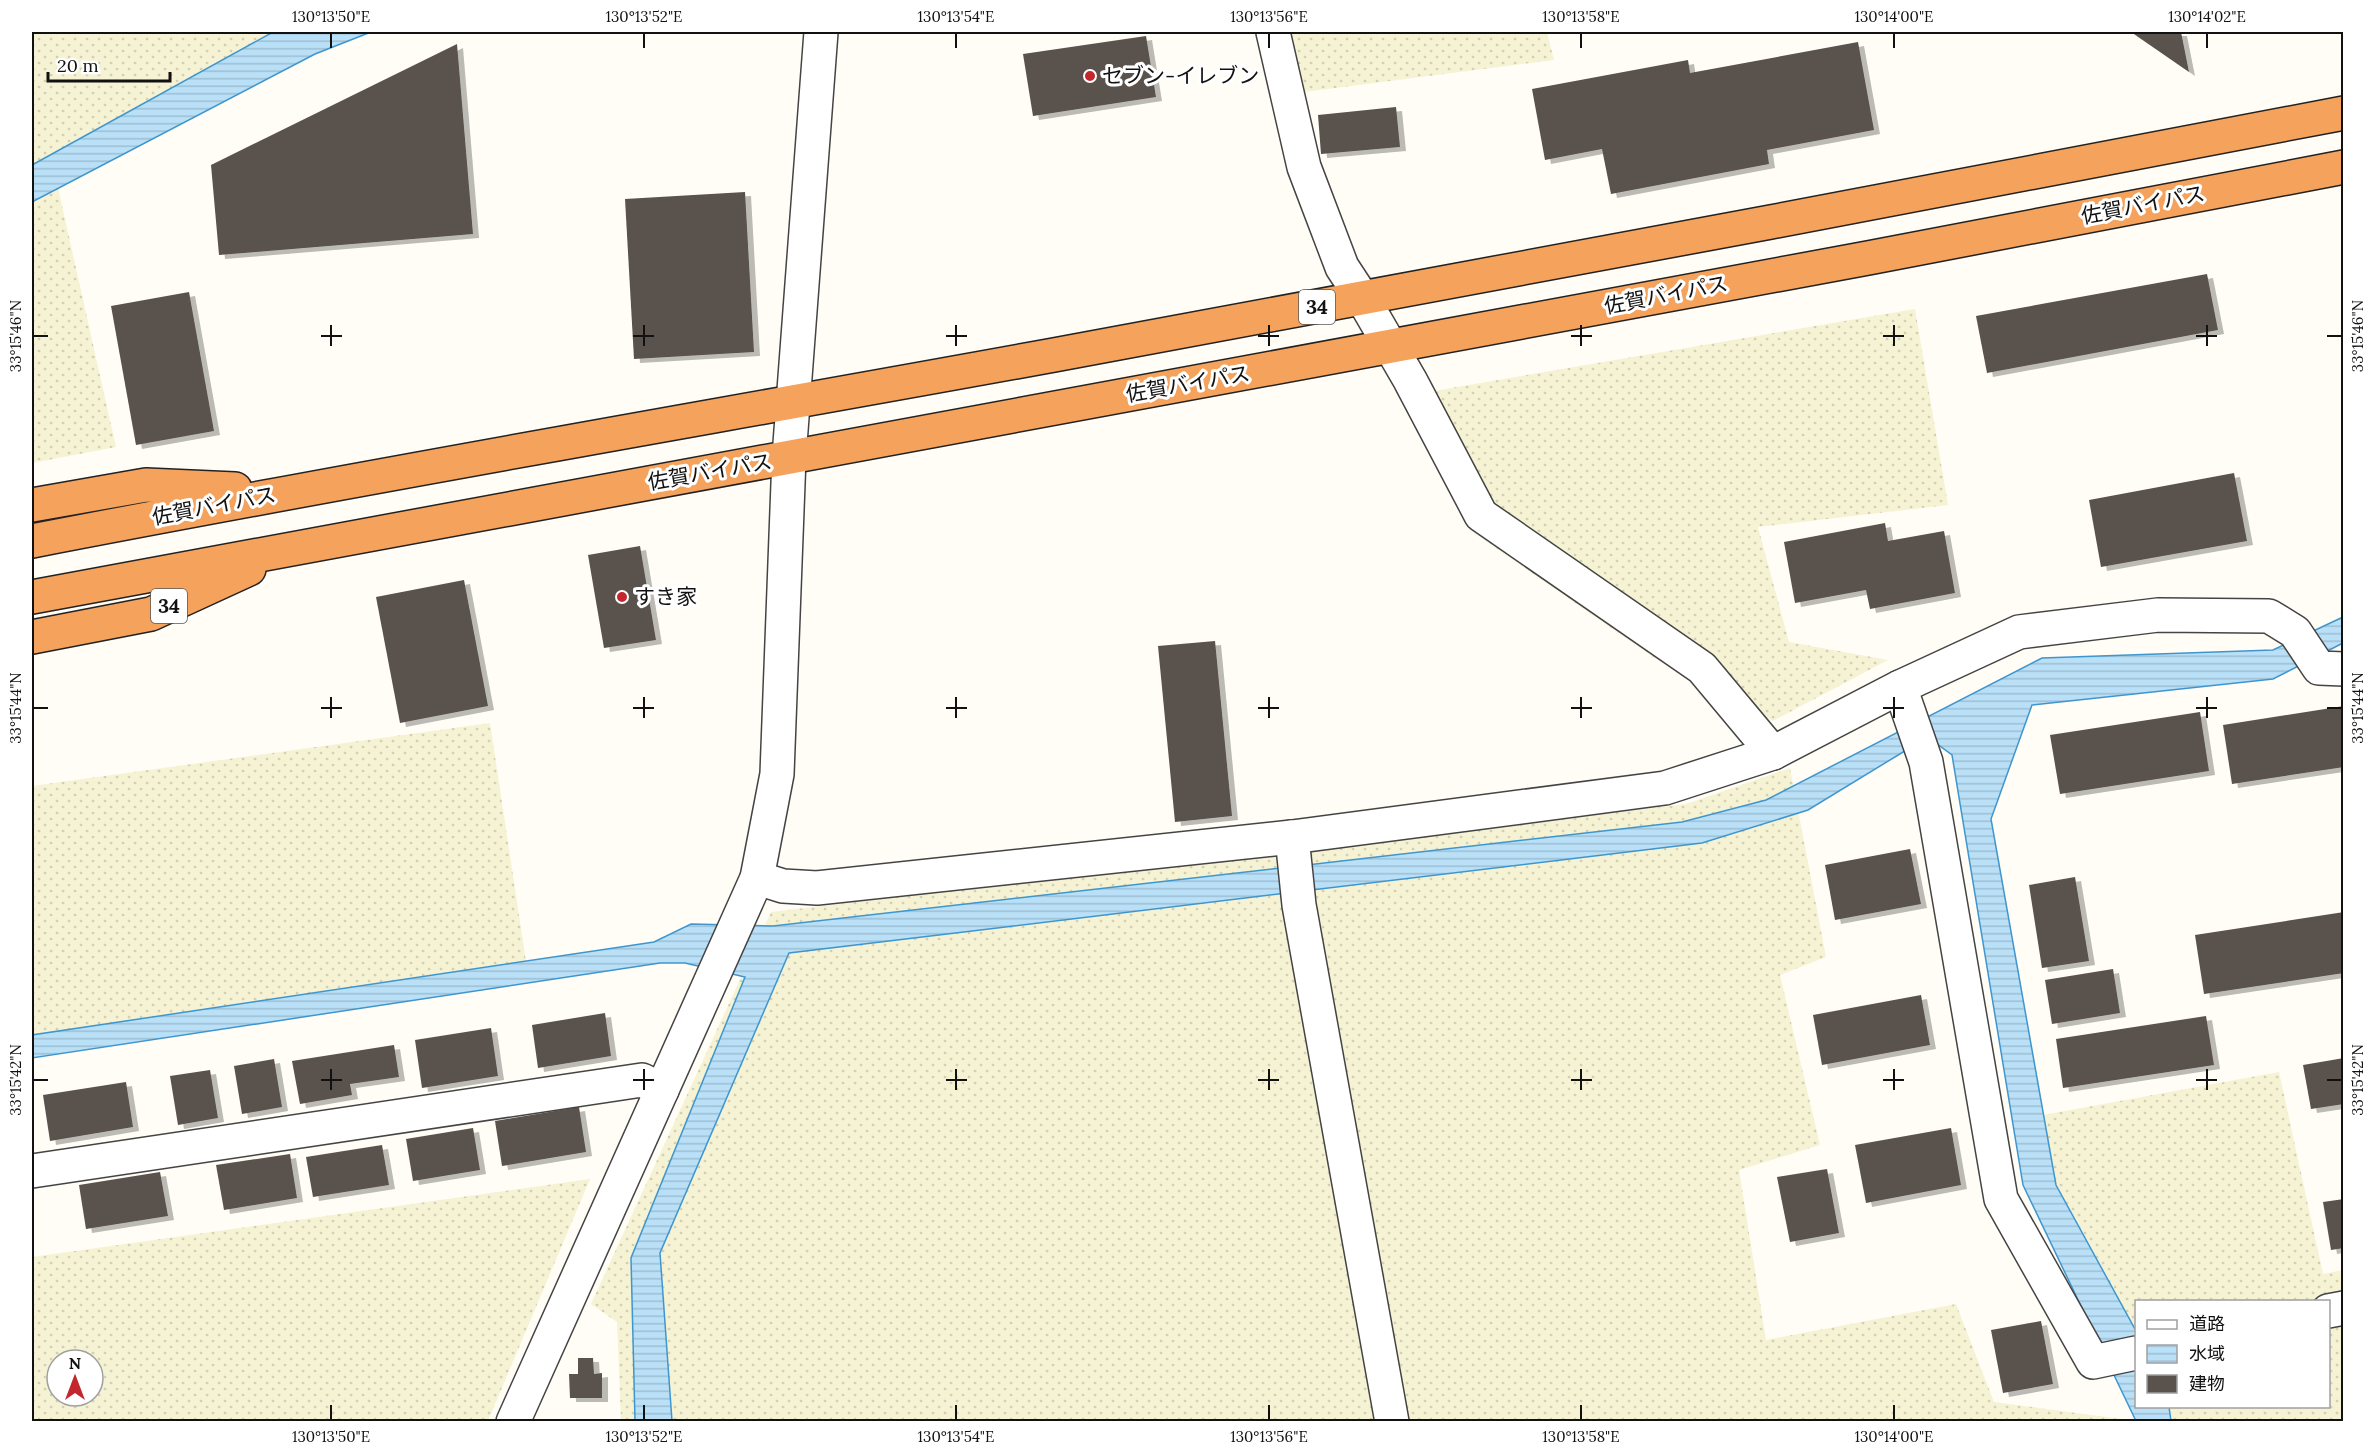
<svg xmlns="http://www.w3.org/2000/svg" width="2375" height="1453" viewBox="0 0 2375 1453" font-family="Lora,'Noto Sans JP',serif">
	<defs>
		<pattern id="farmland-dots" width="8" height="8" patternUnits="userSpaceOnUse" patternTransform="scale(1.5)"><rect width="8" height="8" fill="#f6f3d4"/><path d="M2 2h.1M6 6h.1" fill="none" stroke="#d2cfb5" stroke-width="1.8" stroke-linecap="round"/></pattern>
		<pattern id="water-rules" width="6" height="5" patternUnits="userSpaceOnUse" patternTransform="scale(1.5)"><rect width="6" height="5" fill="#b9e0f7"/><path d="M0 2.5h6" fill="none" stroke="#9ebfd3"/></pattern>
		<filter id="shadow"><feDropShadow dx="6" dy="4" stdDeviation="0" flood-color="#0004"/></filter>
	</defs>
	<rect width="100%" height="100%" fill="#fffdf5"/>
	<g fill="url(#farmland-dots)" fill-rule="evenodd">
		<polygon points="32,32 290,32 52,161 116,447 32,463"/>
		<polygon points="1285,32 1547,32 1554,60 1304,92"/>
		<polygon points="1915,309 1948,505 1758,527 1789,642 1888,660 1773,721 1662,663 1470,530 1404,396"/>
		<polygon points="490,723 528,975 32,1052 32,786"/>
		<polygon points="1790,768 1826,957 1780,975 1820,1145 1739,1170 1766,1340 1956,1304 1994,1402 2136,1421 621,1421 617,1322 591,1304 771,912 1686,804"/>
		<polygon points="2279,1072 2323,1274 2343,1270 2343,1421 2171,1421 2169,1407 2328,1406 2328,1302 2136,1302 2136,1331 2056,1185 2043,1115"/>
		<path d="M 590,1179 L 488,1421 L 32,1421 L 32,1257 ZM 57,1360 L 93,1360 L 93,1396 L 57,1396 Z"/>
	</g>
	<g fill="url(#water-rules)" stroke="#3f96cf" stroke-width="1.5">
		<polygon points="273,32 371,32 315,54 32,202 32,165"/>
		<polygon points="2343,617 2343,643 2273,679 2032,705 1991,819 2056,1185 2136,1331 2136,1406 2169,1407 2171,1421 2136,1421 2023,1185 1952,755 1933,741 1908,749 1808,810 1702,843 789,953 660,1253 672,1421 635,1421 631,1258 745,977 685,963 660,963 32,1058 32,1035 654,942 691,924 773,926 1682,822 1766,800 2042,658 2273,650"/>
	</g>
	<g fill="#5a524d" filter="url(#shadow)">
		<polygon points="2131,32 2181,32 2189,72"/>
		<polygon points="1146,36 1156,97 1033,116 1023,54"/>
		<polygon points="1858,42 1874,130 1767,150 1769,164 1611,194 1602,149 1545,160 1532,89 1688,60 1690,73"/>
		<polygon points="457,44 473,234 219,255 211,165"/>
		<polygon points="1396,107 1400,147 1321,154 1318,115"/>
		<polygon points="745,192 754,352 634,359 625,199"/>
		<polygon points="2207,274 2218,330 1987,373 1976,316"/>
		<polygon points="189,292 214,431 136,445 111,306"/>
		<polygon points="2234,473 2247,541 2101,567 2089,500"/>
		<polygon points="1885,523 1888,541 1944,531 1955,593 1870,609 1866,590 1795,603 1784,542"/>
		<polygon points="640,546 656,640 604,648 588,555"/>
		<polygon points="464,580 488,706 400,723 376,597"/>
		<polygon points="1215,641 1232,816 1175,822 1158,646"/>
		<polygon points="2344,706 2344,767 2232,784 2223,725"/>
		<polygon points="2200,712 2209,771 2060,794 2050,735"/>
		<polygon points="1910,849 1921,904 1835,920 1825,865"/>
		<polygon points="2075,877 2089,961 2042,968 2029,885"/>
		<polygon points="2344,912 2344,973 2204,994 2195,935"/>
		<polygon points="2113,969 2120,1013 2052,1024 2045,980"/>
		<polygon points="1921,995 1930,1045 1822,1065 1813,1015"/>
		<polygon points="605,1013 611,1056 538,1068 532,1025"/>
		<polygon points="2206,1016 2214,1065 2063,1088 2056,1039"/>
		<polygon points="491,1028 498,1076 422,1088 415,1040"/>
		<polygon points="394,1045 399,1077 350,1084 352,1095 300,1104 292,1061"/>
		<polygon points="2344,1058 2344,1104 2311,1109 2303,1065"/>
		<polygon points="274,1059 282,1107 242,1114 234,1066"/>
		<polygon points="210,1070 218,1118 178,1125 170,1076"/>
		<polygon points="126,1082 133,1127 50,1141 43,1095"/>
		<polygon points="579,1107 586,1152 502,1166 495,1121"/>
		<polygon points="473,1128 480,1170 413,1181 406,1139"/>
		<polygon points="1951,1128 1961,1185 1866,1203 1855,1145"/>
		<polygon points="382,1145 389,1185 313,1197 306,1157"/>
		<polygon points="290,1154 297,1198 224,1210 216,1165"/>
		<polygon points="1827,1169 1839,1233 1790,1242 1777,1177"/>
		<polygon points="160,1172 168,1216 86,1229 79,1185"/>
		<polygon points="2344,1199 2344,1248 2331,1250 2323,1202"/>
		<polygon points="2041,1321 2053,1384 2003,1393 1991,1330"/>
		<polygon points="578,1358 593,1358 594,1374 602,1373 602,1398 570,1398 569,1374 578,1374"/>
	</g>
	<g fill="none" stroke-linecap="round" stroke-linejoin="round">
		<g stroke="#444" stroke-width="36">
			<g id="minor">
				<polyline points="1273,32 1304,167 1342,267 1363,299 1410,380 1481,515 1702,668 1773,753"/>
				<polyline points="1900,687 1926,762 2001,1199 2093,1362 2136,1353"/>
				<polyline points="1292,837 1299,905 1392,1422"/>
				<polyline points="757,878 783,886 817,888 1292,837 1665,788 1773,753 1900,687 2019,632 2158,615 2269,616 2295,632 2319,668 2344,669"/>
				<polyline points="32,1171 642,1080 662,1090"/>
				<polyline points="2328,1311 2344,1308"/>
				<polyline points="513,1422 757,878 777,774 789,457 821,32"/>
			</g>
		</g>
		<g stroke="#222" stroke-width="36">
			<g id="highway">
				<polyline points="32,505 146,485 235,489"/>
				<path d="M 32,541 C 372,475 713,417 1054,355 C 1485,277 1914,195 2344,113"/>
				<polyline points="32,597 1868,258 2344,167"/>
				<polyline points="32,637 151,614 249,569"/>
			</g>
		</g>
		<use href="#minor" stroke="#fff" stroke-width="33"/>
		<use href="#highway" stroke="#f5a25d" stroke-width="33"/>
	</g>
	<path fill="none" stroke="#111" stroke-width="2" d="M 331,33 L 331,48M 644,33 L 644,48M 956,33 L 956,48M 1269,33 L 1269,48M 1581,33 L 1581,48M 1894,33 L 1894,48M 2207,33 L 2207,48M 331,325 L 331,346M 644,325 L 644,346M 956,325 L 956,346M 1269,325 L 1269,346M 1581,325 L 1581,346M 1894,325 L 1894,346M 2207,325 L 2207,346M 33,336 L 48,336M 321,336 L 342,336M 633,336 L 654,336M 946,336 L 967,336M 1258,336 L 1279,336M 1571,336 L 1592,336M 1883,336 L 1904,336M 2196,336 L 2217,336M 2327,336 L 2342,336M 331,697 L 331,718M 644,697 L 644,718M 956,697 L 956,718M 1269,697 L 1269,718M 1581,697 L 1581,718M 1894,697 L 1894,718M 2207,697 L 2207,718M 33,708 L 48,708M 321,708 L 342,708M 633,708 L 654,708M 946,708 L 967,708M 1258,708 L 1279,708M 1571,708 L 1592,708M 1883,708 L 1904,708M 2196,708 L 2217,708M 2327,708 L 2342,708M 331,1069 L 331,1090M 644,1069 L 644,1090M 956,1069 L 956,1090M 1269,1069 L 1269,1090M 1581,1069 L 1581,1090M 1894,1069 L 1894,1090M 2207,1069 L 2207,1090M 33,1080 L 48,1080M 321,1080 L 342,1080M 633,1080 L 654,1080M 946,1080 L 967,1080M 1258,1080 L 1279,1080M 1571,1080 L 1592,1080M 1883,1080 L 1904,1080M 2196,1080 L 2217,1080M 2327,1080 L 2342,1080M 331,1405 L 331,1420M 644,1405 L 644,1420M 956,1405 L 956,1420M 1269,1405 L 1269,1420M 1581,1405 L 1581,1420M 1894,1405 L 1894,1420"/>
	<g fill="#c4262e" stroke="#fff" stroke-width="2">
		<circle cx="1090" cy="76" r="6"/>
		<circle cx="622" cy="597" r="6"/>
	</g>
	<g text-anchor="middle" stroke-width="6" stroke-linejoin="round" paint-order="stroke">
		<g fill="#fff" stroke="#585858" stroke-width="1.5">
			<rect x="1299" y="290" width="36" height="34" rx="4.5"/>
			<rect x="151" y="589" width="36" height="34" rx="4.5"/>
		</g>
		<g font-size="20" font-weight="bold" fill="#111">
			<text x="1317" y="314">34</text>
			<text x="169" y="613">34</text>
		</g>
		<g font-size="21" fill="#111" stroke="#fff" text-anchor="start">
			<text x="1102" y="83">セブン-イレブン</text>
			<text x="634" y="604">すき家</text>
		</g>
		<g font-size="21" fill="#111" stroke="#fff">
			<text transform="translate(2143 205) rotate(-11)" y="7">佐賀バイパス</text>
			<text transform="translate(1666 295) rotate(-11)" y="7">佐賀バイパス</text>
			<text transform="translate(1188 384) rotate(-10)" y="7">佐賀バイパス</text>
			<text transform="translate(710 472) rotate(-10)" y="7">佐賀バイパス</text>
			<text transform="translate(214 506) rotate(-11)" y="7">佐賀バイパス</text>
		</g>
	</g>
	<rect width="2375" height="1453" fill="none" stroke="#ffffff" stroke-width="66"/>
	<rect x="2135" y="1300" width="195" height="108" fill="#ffffff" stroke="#a0a0a0" stroke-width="1.5"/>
	<rect x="2147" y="1320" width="30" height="9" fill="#ffffff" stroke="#a0a0a0" stroke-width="1.5"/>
	<text x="2189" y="1330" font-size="18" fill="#111111">道路</text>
	<rect x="2147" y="1345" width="30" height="18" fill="url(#water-rules)" stroke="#a0a0a0" stroke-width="1.5"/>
	<text x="2189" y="1360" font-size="18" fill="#111111">水域</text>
	<rect x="2147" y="1375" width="30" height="18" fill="#5a524d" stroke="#a0a0a0" stroke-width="1.5"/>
	<text x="2189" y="1390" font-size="18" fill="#111111">建物</text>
	<g transform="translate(75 1378)"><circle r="28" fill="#ffffff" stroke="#a0a0a0" stroke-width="1.5"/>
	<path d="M0-4.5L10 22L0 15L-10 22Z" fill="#c4262e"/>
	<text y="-9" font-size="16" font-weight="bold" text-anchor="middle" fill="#111111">N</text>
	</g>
	<path d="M48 72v9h122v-9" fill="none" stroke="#111111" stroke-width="3"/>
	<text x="57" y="72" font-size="18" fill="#111111" stroke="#ffffff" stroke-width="4.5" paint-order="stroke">20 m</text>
	<rect x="33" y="33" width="2309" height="1387" fill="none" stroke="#111" stroke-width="2"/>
	<g font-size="15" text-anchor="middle" fill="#111">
		<text x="331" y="22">130°13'50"E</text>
		<text x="644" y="22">130°13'52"E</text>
		<text x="956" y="22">130°13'54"E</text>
		<text x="1269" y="22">130°13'56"E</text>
		<text x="1581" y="22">130°13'58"E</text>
		<text x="1894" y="22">130°14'00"E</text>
		<text x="2207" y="22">130°14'02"E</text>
		<text transform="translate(16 336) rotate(-90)" y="5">33°15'46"N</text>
		<text transform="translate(2358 336) rotate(-90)" y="5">33°15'46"N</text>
		<text transform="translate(16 708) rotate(-90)" y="5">33°15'44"N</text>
		<text transform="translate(2358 708) rotate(-90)" y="5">33°15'44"N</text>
		<text transform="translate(16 1080) rotate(-90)" y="5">33°15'42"N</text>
		<text transform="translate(2358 1080) rotate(-90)" y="5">33°15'42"N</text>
		<text x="331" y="1442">130°13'50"E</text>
		<text x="644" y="1442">130°13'52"E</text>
		<text x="956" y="1442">130°13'54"E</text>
		<text x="1269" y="1442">130°13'56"E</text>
		<text x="1581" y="1442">130°13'58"E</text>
		<text x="1894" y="1442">130°14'00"E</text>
	</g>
</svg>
